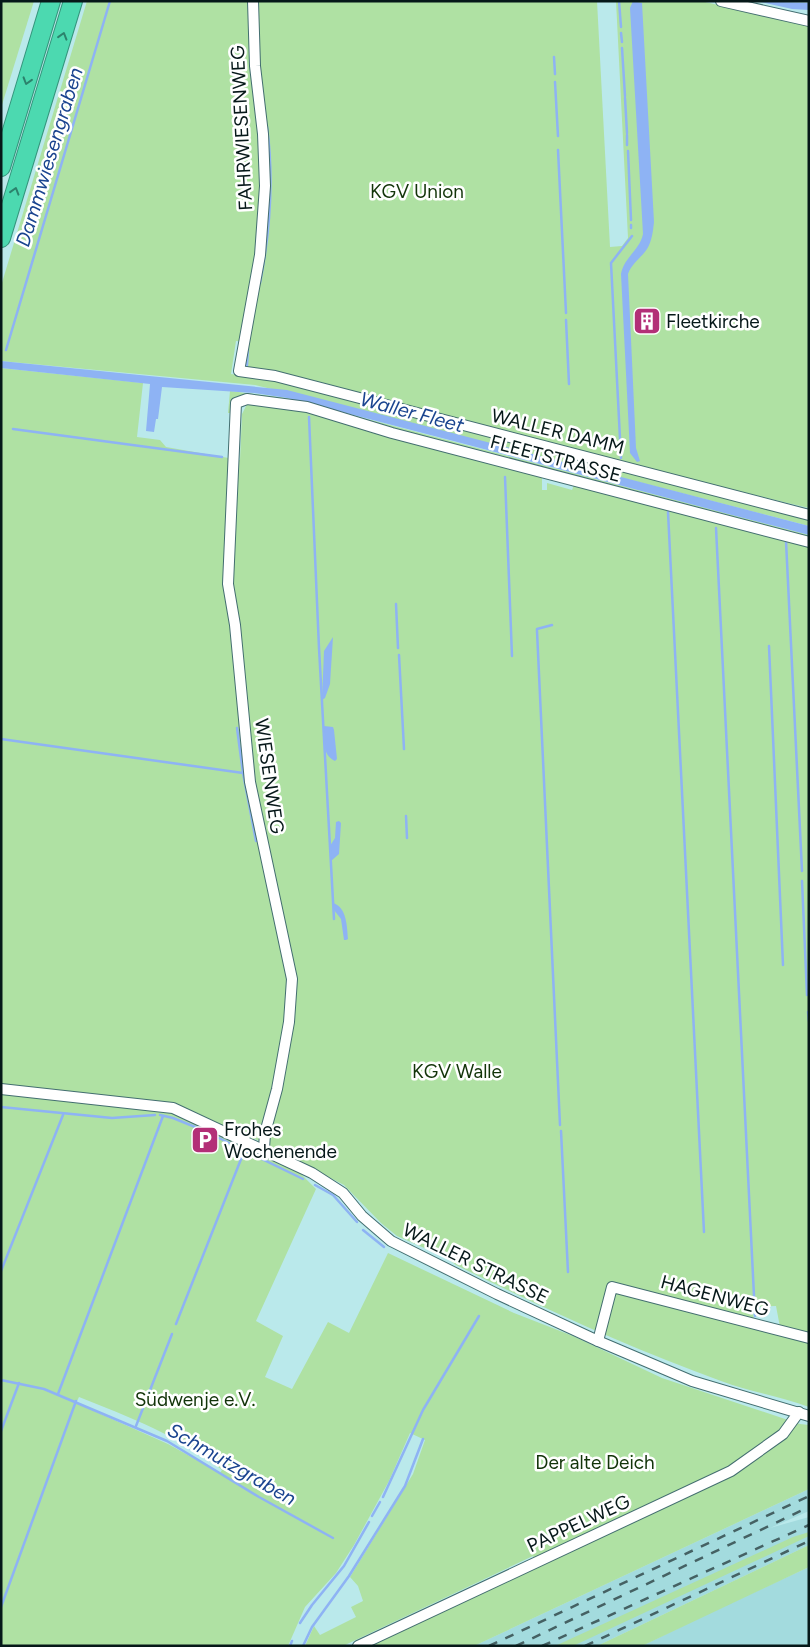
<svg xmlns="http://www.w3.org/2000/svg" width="810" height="1647" viewBox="0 0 810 1647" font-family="Figtree,sans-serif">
	<rect width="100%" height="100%" fill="#bae9eb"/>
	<g fill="#a3dbde">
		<polygon points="809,1489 809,1511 770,1528 809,1517 809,1545 597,1646 474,1646"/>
		<polygon points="809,1567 809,1646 642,1646 699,1618"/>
	</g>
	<g fill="#afe1a3" fill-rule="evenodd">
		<polygon points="1,1 34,1 1,108"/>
		<path d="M 87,1 L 597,1 L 610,247 L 622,246 L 628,238 L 616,1 L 701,1 L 809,26 L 809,508 C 683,478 557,445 432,413 C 369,397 309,375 245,367 L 247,342 L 236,341 L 231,374 L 268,379 L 809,519 L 809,526 L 371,413 L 255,385 L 1,361 L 1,286 Z"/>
		<path d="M 1,368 L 143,383 L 137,437 L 160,440 L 166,447 L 240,460 L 242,414 L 247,404 L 306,411 L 542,477 L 542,490 L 547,490 L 547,483 L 572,490 L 574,485 L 809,547 L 809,1335 L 780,1327 L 776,1306 L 753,1307 L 754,1327 L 809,1342 L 809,1407 C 780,1396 750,1392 721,1381 C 630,1348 543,1308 456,1265 L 447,1258 L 397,1236 L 381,1223 L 344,1185 L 255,1139 L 248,1147 L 301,1174 L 316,1189 L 256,1321 L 283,1336 L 265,1377 L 292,1389 L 328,1322 L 349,1333 L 388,1253 L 514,1313 L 573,1336 L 662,1378 L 800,1424 L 809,1425 L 809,1489 L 474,1646 L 367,1646 L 538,1566 L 533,1556 L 343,1646 L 305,1646 L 314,1626 L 320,1635 L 356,1617 L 351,1607 L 363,1601 L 358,1586 L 350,1577 L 413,1474 L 425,1440 L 410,1433 L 389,1481 L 354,1545 L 336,1573 L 305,1607 L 288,1646 L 1,1646 ZM 79,1397 C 129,1417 180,1436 222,1470 L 220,1473 L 168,1444 L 76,1403 Z"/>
		<polygon points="230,391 287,398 809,535 809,538 248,396 233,413 228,413"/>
		<polygon points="809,1532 809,1536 573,1646 555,1646 793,1537"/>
		<polygon points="809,1545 809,1567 642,1646 597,1646"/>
	</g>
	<g fill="#8eb3f4">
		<path d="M 633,1 L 642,3 L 654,222 C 653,231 652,241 647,249 C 641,258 632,263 628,274 L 636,448 L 640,461 L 637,462 L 630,453 L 621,274 C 624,257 640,250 643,234 L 630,8 Z"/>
		<polygon points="756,1 809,3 809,10 792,9"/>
		<path d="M 1,361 L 287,390 L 809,526 L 809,535 C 634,490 462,442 287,398 L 254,393 L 162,387 L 158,419 L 156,419 L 154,432 L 146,431 L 150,384 L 1,368 Z"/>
		<polygon points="333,637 330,684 325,698 322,700 324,651"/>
		<path d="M 324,726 L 333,727 L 334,730 L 337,759 L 335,761 C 322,755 324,740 324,726 Z"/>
		<polygon points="339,821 341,823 339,854 331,861 330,846 335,838 336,822"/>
		<path d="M 333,903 C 347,907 347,927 348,939 L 346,940 L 344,940 L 341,919 L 334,910 Z"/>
	</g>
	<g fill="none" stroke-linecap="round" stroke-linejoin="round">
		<g stroke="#8eb3f4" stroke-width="2.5">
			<polyline points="619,1 621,27"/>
			<polyline points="621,33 622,42"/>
			<polyline points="622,48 625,96"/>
			<polyline points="554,57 555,74"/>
			<polyline points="555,82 558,136"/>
			<polyline points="625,98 627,133"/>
			<polyline points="627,135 627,145"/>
			<polyline points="558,150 566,313"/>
			<polyline points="628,151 631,220"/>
			<polyline points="631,225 631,228"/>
			<path d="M 260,283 C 270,232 274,179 267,127"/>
			<polyline points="566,320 569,384"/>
			<polyline points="6,350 110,1"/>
			<polyline points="247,365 248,348"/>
			<polyline points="309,417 319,648 334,919"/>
			<polyline points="13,429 222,457"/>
			<polyline points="621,458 611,263 632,236"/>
			<polyline points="505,477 512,656"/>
			<polyline points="668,512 704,1232"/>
			<polyline points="716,528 755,1316"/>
			<polyline points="786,541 802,871"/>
			<polyline points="396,604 398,648"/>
			<polyline points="552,625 537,629 537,631 560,1125"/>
			<polyline points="769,646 783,965"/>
			<polyline points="399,655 404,749"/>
			<polyline points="237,728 243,773 256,841"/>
			<polyline points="1,739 243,773"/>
			<polyline points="406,816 407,838"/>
			<polyline points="802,881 807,995"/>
			<polyline points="808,1012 809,1021"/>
			<polyline points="1,1107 112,1118 155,1115"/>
			<polyline points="160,1115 173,1118 205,1131"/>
			<polyline points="561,1131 568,1272"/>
			<polyline points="219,1138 303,1179"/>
			<polyline points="315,1185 333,1195 357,1222"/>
			<polyline points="363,1230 384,1247"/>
			<polyline points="1,1271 63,1115"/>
			<polyline points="176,1324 245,1149"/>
			<polyline points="1,1380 44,1389 167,1441 259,1497 333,1538"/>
			<polyline points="58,1394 163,1116"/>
			<polyline points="136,1426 172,1334"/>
			<polyline points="1,1431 19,1383"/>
			<polyline points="383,1497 423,1410 479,1316"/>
			<polyline points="372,1516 380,1502"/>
			<polyline points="1,1607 76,1401"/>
			<polyline points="300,1623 312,1605 344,1566 369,1522"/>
			<polyline points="290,1646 292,1641"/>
			<polyline points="303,1646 312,1627 349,1576 405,1486 423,1439"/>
		</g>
		<g stroke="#436e70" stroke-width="12">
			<g id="minor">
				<polyline points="253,1 255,66 263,134 265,186 260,255 239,371 275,376 809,515"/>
				<polyline points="721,1 809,21"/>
				<polyline points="1,1089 173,1108 312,1173 343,1193 362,1216 391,1241 497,1294 598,1341 692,1381 809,1416"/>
				<polyline points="264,1149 265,1133 277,1089 289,1022 292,979 250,782 235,625 228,584 236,403 247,399 307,407 392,433 809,542"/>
				<polyline points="598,1341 612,1287 809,1338"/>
				<polyline points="358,1646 731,1471 783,1434 799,1412"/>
			</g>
		</g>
		<g stroke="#34957b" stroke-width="20">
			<g id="motorway">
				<polyline points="1,167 51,1"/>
				<polyline points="1,238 73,1"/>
			</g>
		</g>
		<use href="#minor" stroke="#fff" stroke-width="10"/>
		<use href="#motorway" stroke="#4cd9b0" stroke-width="18"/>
		<g stroke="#456163" stroke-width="2.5" stroke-dasharray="9 9" stroke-linecap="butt">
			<polyline points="489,1646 809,1496"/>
			<polyline points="516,1646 809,1507"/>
			<polyline points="542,1646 809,1525"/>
			<polyline points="585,1646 809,1541"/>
		</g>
	</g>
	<defs><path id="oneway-chevron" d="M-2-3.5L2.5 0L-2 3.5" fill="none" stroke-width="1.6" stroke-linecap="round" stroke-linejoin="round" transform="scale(1.25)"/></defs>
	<g stroke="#2c826c">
		<use href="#oneway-chevron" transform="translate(63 36) rotate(-73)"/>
		<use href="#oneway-chevron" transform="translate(27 81) rotate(107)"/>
		<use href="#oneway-chevron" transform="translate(15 191) rotate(-73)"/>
	</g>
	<defs>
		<g id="building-square" transform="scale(1.4375)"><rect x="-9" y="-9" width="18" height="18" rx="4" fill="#b32f77" stroke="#fff"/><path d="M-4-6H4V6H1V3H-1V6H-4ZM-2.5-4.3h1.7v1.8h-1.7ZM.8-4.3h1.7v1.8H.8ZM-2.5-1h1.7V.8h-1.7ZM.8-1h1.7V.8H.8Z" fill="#fff"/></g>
		<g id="parking-square" transform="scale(1.4375)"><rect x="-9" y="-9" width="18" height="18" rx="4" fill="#b32f77" stroke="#fff"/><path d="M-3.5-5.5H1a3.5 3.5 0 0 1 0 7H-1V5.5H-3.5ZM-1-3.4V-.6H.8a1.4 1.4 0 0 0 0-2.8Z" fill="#fff"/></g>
	</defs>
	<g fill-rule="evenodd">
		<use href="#building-square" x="647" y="321"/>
		<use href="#parking-square" x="205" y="1140"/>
	</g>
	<g text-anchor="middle" stroke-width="5" stroke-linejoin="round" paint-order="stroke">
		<g font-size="19" fill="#061819" stroke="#fff">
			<text transform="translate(241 128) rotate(-93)" y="7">FAHRWIESENWEG</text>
			<text transform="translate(558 431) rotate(14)" y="7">WALLER DAMM</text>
			<text transform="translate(556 458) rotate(15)" y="7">FLEETSTRASSE</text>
			<text transform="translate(270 776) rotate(82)" y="7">WIESENWEG</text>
			<text transform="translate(476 1263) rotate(26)" y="7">WALLER STRASSE</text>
			<text transform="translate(715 1295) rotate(15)" y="7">HAGENWEG</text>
			<text transform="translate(578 1523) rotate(-25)" y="7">PAPPELWEG</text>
		</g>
		<g font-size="19" fill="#123409" stroke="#fff">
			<text x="417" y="198">KGV Union</text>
			<text x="457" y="1078">KGV Walle</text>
			<text x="195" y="1406">Südwenje e.V.</text>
			<text x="595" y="1469">Der alte Deich</text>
		</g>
		<g font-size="19" fill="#061819" stroke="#fff" text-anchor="start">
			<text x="666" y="328">Fleetkirche</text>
			<text x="224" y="1136">Frohes<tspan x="224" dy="22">Wochenende</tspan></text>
		</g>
		<g font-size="20" font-style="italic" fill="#1a448f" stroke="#fff">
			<text transform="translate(49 157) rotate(-73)" y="7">Dammwiesengraben</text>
			<text transform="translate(412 412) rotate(15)" y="7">Waller Fleet</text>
			<text transform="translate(232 1464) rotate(30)" y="7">Schmutzgraben</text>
		</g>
	</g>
	<rect width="810" height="1647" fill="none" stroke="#061819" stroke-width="5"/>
</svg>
